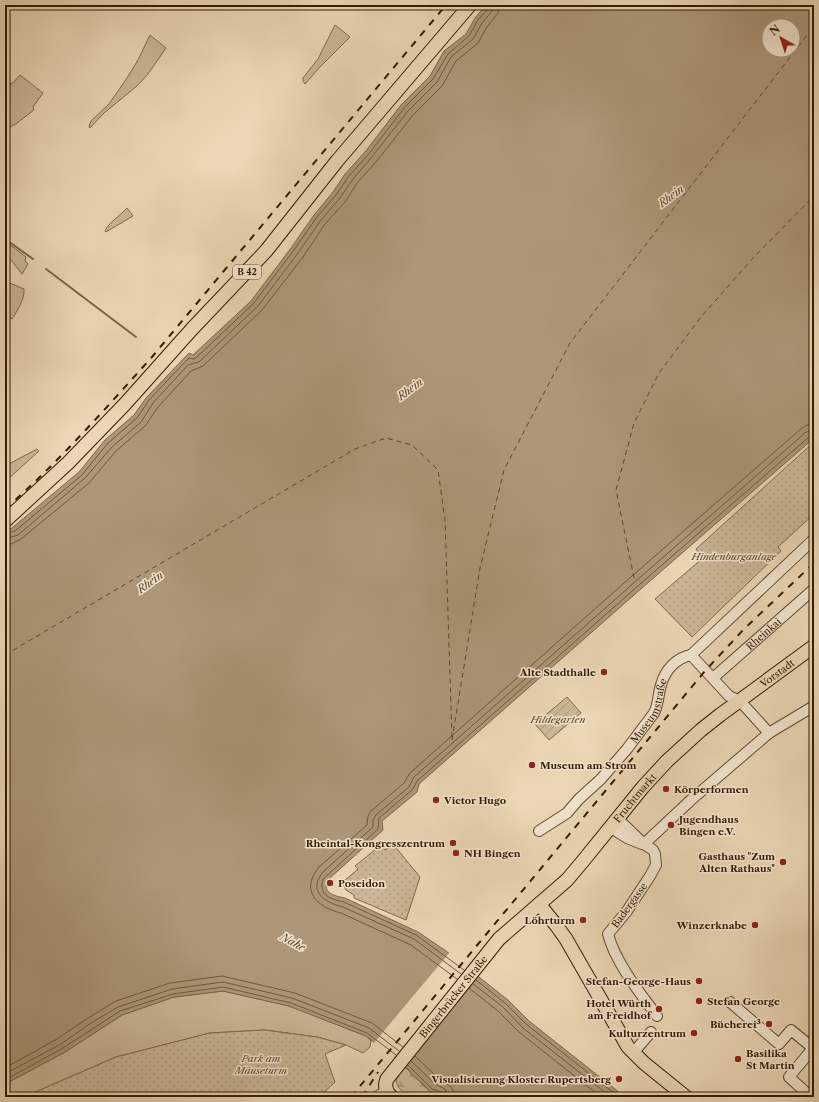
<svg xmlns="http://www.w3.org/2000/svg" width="819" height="1102" viewBox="0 0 819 1102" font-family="'Libre Caslon Text',serif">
	<defs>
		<pattern id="forest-firs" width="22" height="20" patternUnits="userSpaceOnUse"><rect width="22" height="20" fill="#cbb797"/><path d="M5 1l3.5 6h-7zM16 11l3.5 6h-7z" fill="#af9d80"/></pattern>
		<pattern id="park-dots" width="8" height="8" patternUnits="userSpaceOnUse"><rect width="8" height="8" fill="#cbb797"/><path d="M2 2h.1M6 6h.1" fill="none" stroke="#af9d80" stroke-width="1.8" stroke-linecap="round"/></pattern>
		<pattern id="garden-furrows" width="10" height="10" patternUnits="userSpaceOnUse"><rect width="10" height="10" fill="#cbb797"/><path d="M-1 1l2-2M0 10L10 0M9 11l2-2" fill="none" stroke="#af9d80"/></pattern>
	</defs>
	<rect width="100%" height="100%" fill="#ebd7b5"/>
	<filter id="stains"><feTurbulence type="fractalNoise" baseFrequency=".005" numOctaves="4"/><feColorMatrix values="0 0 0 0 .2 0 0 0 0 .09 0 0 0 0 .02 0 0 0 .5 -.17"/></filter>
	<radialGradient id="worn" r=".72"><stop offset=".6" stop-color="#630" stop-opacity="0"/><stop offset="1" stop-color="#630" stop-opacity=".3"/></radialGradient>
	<g fill="#cbb797" stroke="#7e694d">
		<polygon points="335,25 350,37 319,68 305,84 303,81 303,78 318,59"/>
		<polygon points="150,35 166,48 148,74 137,86 104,113 90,128 89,126 91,121 109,104 127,78 138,60"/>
		<polygon points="20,75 43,93 33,107 34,110 17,123 5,130 5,84 13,83"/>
		<path d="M 127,208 L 133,216 L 106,232 L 105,231 C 109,222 120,216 127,208 Z"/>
		<polygon points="5,241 26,257 25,261 28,264 22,274 11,260 5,255"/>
		<path d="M 5,281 L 24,289 C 25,299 17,311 12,319 L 5,315 Z"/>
		<polygon points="37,449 39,451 7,480 5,479 5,466"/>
		<polygon points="223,991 289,1006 366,1036 371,1041 370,1047 363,1053 346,1045 317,1037 265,1030 210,1033 116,1057 24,1097 5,1097 5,1084 65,1052 122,1015 174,997"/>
	</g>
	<path fill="url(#forest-firs)" stroke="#7e694d" d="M 405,1067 L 430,1092 L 442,1097 C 433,1097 422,1099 413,1097 C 406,1096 393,1086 397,1077 C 399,1074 403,1070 405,1067 Z"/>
	<g fill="url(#park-dots)" stroke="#7e694d">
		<polygon points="814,442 814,514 778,547 781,551 692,637 655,599 703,558 696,549"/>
		<polygon points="393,844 420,877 406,920 354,898 354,895 346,890 343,884 344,881 358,869 355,866 381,845 385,850"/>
		<polygon points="264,1030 317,1037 346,1045 325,1054 335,1082 319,1097 24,1097 116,1057 210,1033"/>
	</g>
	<polygon fill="url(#garden-furrows)" stroke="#7e694d" points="567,697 581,713 549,740 535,724"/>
	<path fill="#ac9778" stroke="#7b6549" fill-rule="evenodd" d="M 486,5 L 814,5 L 814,438 L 642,588 L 419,784 L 417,792 L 382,821 L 383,830 L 330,878 C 319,892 334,896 345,898 L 418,932 L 446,951 L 508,1000 L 529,1021 L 625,1097 L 442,1097 L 430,1092 L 423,1084 L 413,1076 L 408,1069 L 366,1036 L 289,1006 L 223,991 L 174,997 L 122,1015 L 65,1052 L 5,1084 L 5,530 L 12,528 L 79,472 L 105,440 L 134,415 L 146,398 L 189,353 L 193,355 L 251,301 L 291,248 L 314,215 L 333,192 L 345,174 L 365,152 L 401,105 L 430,76 L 444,51 L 466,34 L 475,18 ZM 769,26 L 793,26 L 793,50 L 769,50 Z"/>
	<polygon fill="#ebd7b5" points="450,952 470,967 392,1060 373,1044"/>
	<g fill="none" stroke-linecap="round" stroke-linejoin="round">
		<g stroke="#6e593e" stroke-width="1">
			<polyline points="5,534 15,531 82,475 108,443 137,418 149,400 185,362 189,358 193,359 196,358 254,303 294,250 317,217 336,195 349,176 368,155 405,107 433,79 448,54 469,36 478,20 488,9 489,5"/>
			<polyline points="5,539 18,535 85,478 112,447 141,422 153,403 188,365 199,362 258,306 298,253 321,220 340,198 353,179 371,158 408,111 437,82 451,57 473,39 482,23 492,11 494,5"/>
			<polyline points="5,545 11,544 21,539 89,483 116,451 145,426 158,407 191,371 203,366 262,310 303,257 325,224 345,202 357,183 376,162 413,115 442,86 456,61 478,43 487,27 498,13 500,5"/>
			<path d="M 464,970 L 416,935 L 344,902 C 331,899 318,896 323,879 L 378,829 L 379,818 L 413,789 L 417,781 L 639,585 L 810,436 L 814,435"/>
			<path d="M 461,974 L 414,939 L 343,907 C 323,902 307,890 324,871 L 373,827 L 373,820 L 376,815 L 409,787 L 414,777 L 636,581 L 806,432 L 814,430"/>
			<path d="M 457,979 L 411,945 L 341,913 C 316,907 300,890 319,867 L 367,825 L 368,816 L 371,811 L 404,783 L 410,773 L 632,576 L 802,428 L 807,425 L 814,424"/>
			<polyline points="476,980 505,1003 526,1024 619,1097"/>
			<polyline points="473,984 502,1006 523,1028 611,1097"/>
			<polyline points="469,988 498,1011 519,1032 601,1097"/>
			<polyline points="415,1056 439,1079 449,1085 453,1090 454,1097"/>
			<polyline points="411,1061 435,1084 445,1089 448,1097"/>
			<polyline points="408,1065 432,1089 442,1092 443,1097"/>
			<polyline points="5,1068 57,1039 88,1018 116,1001 170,983 222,976 295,993 372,1023 403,1047"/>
			<polyline points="5,1074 61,1044 91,1023 118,1007 172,989 223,982 292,998 369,1028 399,1051"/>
			<polyline points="5,1080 63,1048 120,1011 173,994 223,987 291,1003 367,1033 396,1055"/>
		</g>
		<g stroke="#7b6549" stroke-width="2">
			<polyline points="5,239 33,259"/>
			<polyline points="46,269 136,337"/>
		</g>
		<g stroke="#5c462c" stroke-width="1" stroke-dasharray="5 4" stroke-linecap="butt">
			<polyline points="634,578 616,490 634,423 659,373 701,317 753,258 814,196"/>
			<polyline points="5,655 355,449 386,438 412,445 438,470 445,520 452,738"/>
			<polyline points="452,740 480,568 504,470 570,343 814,26"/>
		</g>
		<g stroke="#604a30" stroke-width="12">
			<g id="minor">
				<polyline points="691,655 814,539"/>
				<polyline points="691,655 729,696 740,701 769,733"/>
				<path id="s1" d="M 713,678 L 814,589"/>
				<path d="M 617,818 L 644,844 L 653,850 L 655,854 L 656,865 L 650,876 L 627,911 L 608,934 C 615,962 640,993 657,1016"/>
				<polyline points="610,827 627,838 642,844"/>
				<path id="s2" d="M 539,831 L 567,813 L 579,799 L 601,779 L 627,749 L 654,713 C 659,703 658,694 661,685 C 665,670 676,658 691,655"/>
				<polyline points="644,844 691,800 769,733 814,706"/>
				<polyline points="730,1002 779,1044 791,1030 813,1048"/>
				<polyline points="633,1053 651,1032"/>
				<polyline points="376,1097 387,1091"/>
				<polyline points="811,1097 789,1077 814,1047"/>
			</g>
		</g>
		<g stroke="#311b03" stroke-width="15">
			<g id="major">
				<polyline points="5,521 68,463 125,404 192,329 266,251 337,161 470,5"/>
				<polyline points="539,904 556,925 566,939 628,1047 644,1063 686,1097"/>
				<path id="s3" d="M 392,1097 C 386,1092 384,1086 387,1079 L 499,939 L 567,880 L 583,861 L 643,787 L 667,761 L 701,730 L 720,715 L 814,646"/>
			</g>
		</g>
		<use href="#minor" stroke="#f2e5cf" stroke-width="10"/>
		<use href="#major" stroke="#ebd7b5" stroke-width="13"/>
		<g stroke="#311b03" stroke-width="2" stroke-dasharray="7 7" stroke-linecap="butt">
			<path d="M 5,509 C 58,463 105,409 152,357 L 446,5"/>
			<polyline points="351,1097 705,671 744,629 814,563"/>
			<polyline points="362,1097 378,1072"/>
		</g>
	</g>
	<g fill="#8f2418" stroke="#f2e5cf" stroke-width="1.5">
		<circle cx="604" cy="672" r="4"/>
		<circle cx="532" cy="765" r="4"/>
		<circle cx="666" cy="789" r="4"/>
		<circle cx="436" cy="800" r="4"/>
		<circle cx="671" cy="825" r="4"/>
		<circle cx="453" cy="843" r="4"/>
		<circle cx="456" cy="853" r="4"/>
		<circle cx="783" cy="862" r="4"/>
		<circle cx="330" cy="883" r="4"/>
		<circle cx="583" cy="920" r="4"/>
		<circle cx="755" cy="925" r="4"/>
		<circle cx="699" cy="981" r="4"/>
		<circle cx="699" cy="1001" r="4"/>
		<circle cx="659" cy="1009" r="4"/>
		<circle cx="769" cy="1024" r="4"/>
		<circle cx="694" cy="1033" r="4"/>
		<circle cx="738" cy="1059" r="4"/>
		<circle cx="619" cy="1079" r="4"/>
	</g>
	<g text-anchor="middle" stroke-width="3" stroke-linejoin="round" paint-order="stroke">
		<rect fill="#f2e5cf" stroke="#6b5840" stroke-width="1" x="233" y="265" width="28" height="14" rx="3"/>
		<g font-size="9" font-weight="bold" fill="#311b03">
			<text x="247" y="275">B 42</text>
		</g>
		<g font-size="10" font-style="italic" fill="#5f4a2f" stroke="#f2e5cf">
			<text x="734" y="560">Hindenburganlage</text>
			<text x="558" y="723">Hildegarten</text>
			<text x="261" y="1062">Park am<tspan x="261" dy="12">Mäuseturm</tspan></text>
		</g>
		<g font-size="10" fill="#311b03" stroke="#f2e5cf">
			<text dy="4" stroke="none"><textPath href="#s1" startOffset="67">Rheinkai</textPath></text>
			<text dy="4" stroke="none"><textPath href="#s3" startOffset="586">Vorstadt</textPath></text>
			<text dy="4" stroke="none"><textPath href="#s2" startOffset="166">Museumstraße</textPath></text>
			<text dy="4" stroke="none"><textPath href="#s3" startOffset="396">Fruchtmarkt</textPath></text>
			<text transform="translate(629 905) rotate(-54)" y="4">Badergasse</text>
			<text dy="4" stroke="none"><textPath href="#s3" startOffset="126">Bingerbrücker Straße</textPath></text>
		</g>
		<g font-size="10" font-weight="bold" fill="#311b03" stroke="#f2e5cf" text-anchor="end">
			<text x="596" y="676">Alte Stadthalle</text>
			<text x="540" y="769" text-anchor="start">Museum am Strom</text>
			<text x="674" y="793" text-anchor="start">Körperformen</text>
			<text x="444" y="804" text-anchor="start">Victor Hugo</text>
			<text x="679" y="823" text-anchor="start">Jugendhaus<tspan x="679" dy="12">Bingen e.V.</tspan></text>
			<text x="445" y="847">Rheintal-Kongresszentrum</text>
			<text x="464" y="857" text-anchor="start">NH Bingen</text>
			<text x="775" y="860">Gasthaus "Zum<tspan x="775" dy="12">Alten Rathaus"</tspan></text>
			<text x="338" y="887" text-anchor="start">Poseidon</text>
			<text x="575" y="924">Löhrturm</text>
			<text x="747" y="929">Winzerknabe</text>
			<text x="691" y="985">Stefan-George-Haus</text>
			<text x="707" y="1005" text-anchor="start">Stefan George</text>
			<text x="651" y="1007">Hotel Würth<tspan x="651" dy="12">am Freidhof</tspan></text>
			<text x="761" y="1028">Bücherei³</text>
			<text x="686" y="1037">Kulturzentrum</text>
			<text x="746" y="1057" text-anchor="start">Basilika<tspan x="746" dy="12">St Martin</tspan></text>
			<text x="611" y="1083">Visualisierung Kloster Rupertsberg</text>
		</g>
		<g font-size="11" font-style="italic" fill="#5c462c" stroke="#f2e5cf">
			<text transform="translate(671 196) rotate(-37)" y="4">Rhein</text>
			<text transform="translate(410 389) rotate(-37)" y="4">Rhein</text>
			<text transform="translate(150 582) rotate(-36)" y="4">Rhein</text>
			<text transform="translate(293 942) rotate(28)" y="4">Nahe</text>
		</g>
	</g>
	<rect width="819" height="1102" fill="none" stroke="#ebd7b5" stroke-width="20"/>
	<rect x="6" y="6" width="807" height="1090" fill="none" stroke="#311b03" stroke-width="2"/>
	<rect x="10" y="10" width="799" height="1082" fill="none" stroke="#311b03"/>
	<g transform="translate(781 38) rotate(321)"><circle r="19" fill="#f2e5cf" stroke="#a5947d"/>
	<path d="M0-3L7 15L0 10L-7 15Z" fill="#8f2418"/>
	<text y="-6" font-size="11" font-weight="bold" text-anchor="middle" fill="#311b03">N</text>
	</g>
	<rect width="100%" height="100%" filter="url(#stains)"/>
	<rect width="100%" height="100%" fill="url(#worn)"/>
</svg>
